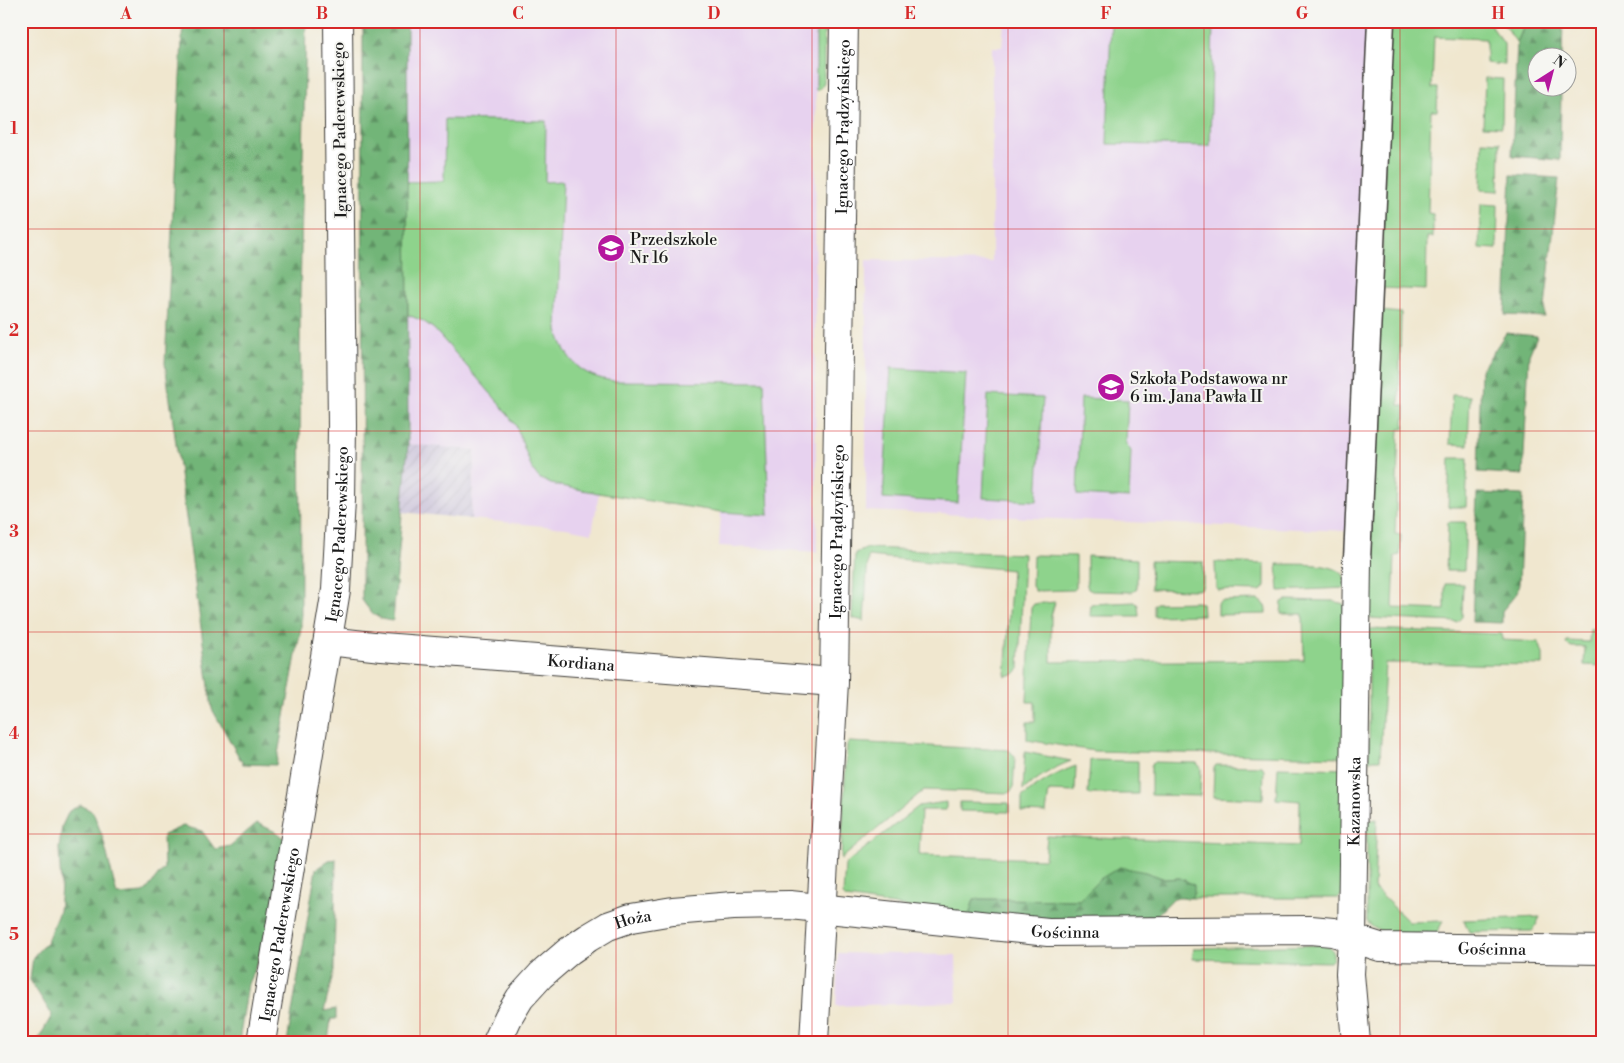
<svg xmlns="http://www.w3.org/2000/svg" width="1624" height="1063" viewBox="0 0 1624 1063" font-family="'Libre Bodoni',serif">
	<defs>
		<pattern id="industrial-furrows" width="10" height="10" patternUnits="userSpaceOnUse" patternTransform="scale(1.25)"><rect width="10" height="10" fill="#c8bfd8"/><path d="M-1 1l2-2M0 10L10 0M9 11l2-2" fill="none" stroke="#aba4b9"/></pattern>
		<pattern id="forest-firs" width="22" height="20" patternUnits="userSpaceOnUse" patternTransform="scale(1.25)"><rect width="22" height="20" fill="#72b578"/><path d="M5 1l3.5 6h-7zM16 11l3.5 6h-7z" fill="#5d9262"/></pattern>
	</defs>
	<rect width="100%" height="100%" fill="#f6f6f2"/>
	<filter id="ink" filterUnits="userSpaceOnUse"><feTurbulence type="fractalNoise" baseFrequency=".02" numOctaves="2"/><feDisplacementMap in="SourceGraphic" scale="10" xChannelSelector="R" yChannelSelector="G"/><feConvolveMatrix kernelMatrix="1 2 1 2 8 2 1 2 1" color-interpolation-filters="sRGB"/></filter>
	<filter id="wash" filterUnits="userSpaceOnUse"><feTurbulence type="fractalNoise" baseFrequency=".0096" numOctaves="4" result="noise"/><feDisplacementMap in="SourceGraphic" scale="20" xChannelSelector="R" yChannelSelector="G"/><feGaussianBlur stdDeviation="1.12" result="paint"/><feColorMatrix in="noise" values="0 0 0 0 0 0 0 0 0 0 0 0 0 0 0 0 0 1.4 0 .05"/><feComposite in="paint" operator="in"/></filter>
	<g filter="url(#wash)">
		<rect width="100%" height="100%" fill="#f0e7cf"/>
		<g fill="#e7d2ef">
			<polygon points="407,21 816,21 815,381 817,552 719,546 721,512 599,493 592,533 566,528 471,519 475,451 408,444"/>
			<polygon points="1004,21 1371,21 1349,531 866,511 866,260 992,262 992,47 1002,47"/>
			<polygon points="838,953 956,955 957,1002 836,1006"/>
		</g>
		<polygon fill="url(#industrial-furrows)" points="408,444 475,450 471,519 402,512"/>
		<g fill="#8ed38c" stroke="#557854">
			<polygon points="816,21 824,21 824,82 822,86 818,90 816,90"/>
			<polygon points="1111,21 1213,21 1210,146 1107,144"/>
			<polygon points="1389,21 1488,21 1504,44 1504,65 1486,63 1486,39 1434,37 1432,88 1438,88 1437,111 1431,111 1428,213 1433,214 1433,237 1427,237 1426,290 1381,288"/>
			<polygon points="1501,21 1526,21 1517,43"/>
			<polygon points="1485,78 1503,79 1502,127 1483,126"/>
			<path d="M 445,119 L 546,121 L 545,182 L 563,181 L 557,330 C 566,361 582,377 614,381 L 764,382 L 769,515 L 721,512 L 598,493 L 551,484 L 539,478 L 532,469 L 516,426 L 500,404 L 434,329 L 423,321 L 408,315 L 407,182 L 444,181 Z"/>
			<polygon points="1482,141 1500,142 1499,191 1481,190"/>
			<polygon points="1481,204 1498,205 1497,249 1479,248"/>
			<polygon points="1381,311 1401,313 1399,405 1405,406 1404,429 1399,429 1395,534 1401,535 1400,555 1395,556 1393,608 1445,610 1445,584 1463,584 1462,617 1457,622 1367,618"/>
			<polygon points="891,368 966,373 958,503 883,498"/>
			<polygon points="988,395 1043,398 1037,501 983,498"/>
			<polygon points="1452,395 1470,396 1468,445 1450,444"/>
			<polygon points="1081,398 1128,400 1126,444 1131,451 1129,498 1077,495"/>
			<polygon points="1450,458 1468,458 1466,507 1448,507"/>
			<polygon points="1448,522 1466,522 1464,571 1446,571"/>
			<polygon points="868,548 1024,554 1019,669 1014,674 1005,676 1012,570 868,556 864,621 852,618 855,553"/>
			<polygon points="1033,555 1076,556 1076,588 1074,590 1035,591 1032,586"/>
			<polygon points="1087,556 1137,559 1137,587 1136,590 1132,592 1092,591 1088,589 1087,585"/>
			<polygon points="1150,561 1203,562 1203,585 1201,589 1197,590 1151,589"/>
			<polygon points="1215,562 1265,564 1265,586 1262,590 1259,591 1218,590 1216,588"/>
			<path d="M 1277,564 C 1292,565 1336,561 1344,576 C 1345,579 1345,585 1346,588 L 1279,591 Z"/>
			<path d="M 1258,600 C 1266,603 1266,606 1266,614 L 1218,615 L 1218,603 L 1221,601 Z"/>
			<polygon points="1286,600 1333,601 1344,604 1344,757 1094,751 1027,740 1027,722 1035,722 1035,702 1027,702 1031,608 1034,604 1055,602 1051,616 1051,662 1304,660 1303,614 1281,614 1282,602"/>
			<polygon points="1135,602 1138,605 1139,616 1090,616 1091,604"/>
			<polygon points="1197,602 1202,603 1203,615 1154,616 1154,605 1156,603"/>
			<polygon points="1369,629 1502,634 1502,640 1539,642 1543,654 1543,665 1385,663 1380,760 1369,760"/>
			<polygon points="1590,629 1603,630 1603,666 1584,665 1585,647 1572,647 1566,644 1567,641 1589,642"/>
			<polygon points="849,742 1009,750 1015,757 1013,789 1009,793 924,790 841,859 847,744"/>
			<path d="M 1025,752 L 1071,761 C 1052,768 1038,778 1023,790 Z"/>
			<polygon points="1090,760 1138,761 1138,794 1088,794"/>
			<polygon points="1154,762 1197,763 1201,768 1200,796 1151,795 1151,765"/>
			<polygon points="1216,765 1262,766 1264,769 1263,799 1213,797 1214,768"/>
			<path d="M 1076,766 L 1075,792 L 1049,791 L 1046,813 L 1022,812 L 1022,797 C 1039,784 1056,773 1076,766 Z"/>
			<polygon points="1278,767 1345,769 1343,893 1339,898 1191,898 1194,893 1180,878 1165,879 1145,872 1100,879 1079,900 974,899 969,916 846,898 843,895 845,864 919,806 946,802 946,810 921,810 919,855 1045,859 1047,836 1299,846 1300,801 1276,799"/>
			<polygon points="960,802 1009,803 1009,812 960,811"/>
			<path d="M 1377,819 L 1374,888 L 1409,922 L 1443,921 L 1437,933 C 1417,933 1379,940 1367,921 L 1367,821 Z"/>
			<polygon points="1540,917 1533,931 1469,932 1464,920"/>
			<polygon points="1321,945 1329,947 1333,951 1333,959 1330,962 1192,959 1194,948"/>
		</g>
		<g fill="url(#forest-firs)" stroke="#47684a">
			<polygon points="183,21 306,21 300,299 301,628 276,765 243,764 212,709 165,363"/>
			<path d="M 363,21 L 407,21 L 408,444 L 393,621 C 377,620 371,613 362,600 Z"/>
			<polygon points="1526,21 1563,21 1562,57 1536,58 1536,88 1561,88 1560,160 1512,156 1517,43"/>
			<polygon points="1511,175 1559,178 1544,317 1505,315"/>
			<polygon points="1506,333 1537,336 1529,355 1523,475 1478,472 1481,370"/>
			<polygon points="1477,493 1523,495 1519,584 1517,593 1502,611 1502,623 1472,622"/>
			<polygon points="81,805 93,812 103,838 117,895 144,893 164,868 163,835 183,826 202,831 215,849 230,846 257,823 278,833 294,846 287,890 248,984 239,1042 37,1042 52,1015 30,980 33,957 47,941 59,911 61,886 59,848 62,826 69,811"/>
			<polygon points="336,859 334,970 324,1011 336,1009 336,1019 331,1019 328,1042 287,1042 316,869 329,860"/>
			<polygon points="1120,867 1145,872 1165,879 1180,878 1194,885 1194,893 1191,898 1174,898 1154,918 1048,922 969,916 974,899 1079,900 1100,879"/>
		</g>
	</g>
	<g filter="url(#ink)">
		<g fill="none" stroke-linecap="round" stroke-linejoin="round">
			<g stroke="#3c3a37" stroke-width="29">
				<polyline id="pedestrian" points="1357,560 1381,21"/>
			</g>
			<g stroke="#3c3a37" stroke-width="30">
				<g id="minor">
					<path id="s1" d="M 328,641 L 382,647 L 834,682"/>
					<path id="s2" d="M 497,1042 L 508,1018 L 520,998 L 541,975 L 569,951 L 588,938 L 608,926 L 631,918 L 673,911 L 733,906 L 790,905 L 1048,932 L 1311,930 L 1333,932 L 1380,947 L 1603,950"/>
					<path id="s3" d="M 814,1042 L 834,682 L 844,21"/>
					<path id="s4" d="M 1356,1042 L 1350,974 L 1352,939 L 1357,560"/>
				</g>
			</g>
			<g stroke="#3c3a37" stroke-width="30">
				<g id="tertiary">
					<path id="s5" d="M 261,1042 L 336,590 L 341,500 L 342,426 L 338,21"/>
				</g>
			</g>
			<use href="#pedestrian" stroke="#fff" stroke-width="26"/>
			<use href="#minor" stroke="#fff" stroke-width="28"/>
			<use href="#tertiary" stroke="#fff" stroke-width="28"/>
		</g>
	</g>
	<path fill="none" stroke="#d62828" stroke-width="1" stroke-opacity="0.55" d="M 224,21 L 224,1042M 420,21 L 420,1042M 616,21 L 616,1042M 812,21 L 812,1042M 1008,21 L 1008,1042M 1204,21 L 1204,1042M 1400,21 L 1400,1042M 21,229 L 1603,229M 21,431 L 1603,431M 21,632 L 1603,632M 21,834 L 1603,834"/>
	<defs>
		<g id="school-disc" transform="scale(1.4375)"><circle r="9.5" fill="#b5179e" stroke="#f6f6f2"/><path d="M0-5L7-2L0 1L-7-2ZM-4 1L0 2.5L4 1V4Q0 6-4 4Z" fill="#fff"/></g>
	</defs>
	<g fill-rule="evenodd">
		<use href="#school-disc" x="611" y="248"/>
		<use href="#school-disc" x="1111" y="387"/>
	</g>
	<g text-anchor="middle" stroke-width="4" stroke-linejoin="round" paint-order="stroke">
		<g font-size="16" fill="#1c1c1c" stroke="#f6f6f2">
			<text dy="6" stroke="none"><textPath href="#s3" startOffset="916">Ignacego Prądzyńskiego</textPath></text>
			<text transform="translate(339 130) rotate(-91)" y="6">Ignacego Paderewskiego</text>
			<text dy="6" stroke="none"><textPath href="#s3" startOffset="511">Ignacego Prądzyńskiego</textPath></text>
			<text dy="6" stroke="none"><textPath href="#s5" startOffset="514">Ignacego Paderewskiego</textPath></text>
			<text dy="6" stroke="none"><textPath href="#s1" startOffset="254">Kordiana</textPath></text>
			<text dy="6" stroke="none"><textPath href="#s4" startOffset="241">Kazanowska</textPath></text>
			<text dy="6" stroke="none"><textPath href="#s2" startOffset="190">Hoża</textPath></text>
			<text dy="6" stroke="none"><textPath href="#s2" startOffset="625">Gościnna</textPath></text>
			<text dy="6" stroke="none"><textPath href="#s5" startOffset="109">Ignacego Paderewskiego</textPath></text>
			<text dy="6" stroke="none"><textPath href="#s2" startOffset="1054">Gościnna</textPath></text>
		</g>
		<g font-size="16" fill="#1c1c1c" stroke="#f6f6f2" text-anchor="start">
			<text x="630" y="245">Przedszkole<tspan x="630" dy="18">Nr 16</tspan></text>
			<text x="1130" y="384">Szkoła Podstawowa nr<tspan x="1130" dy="18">6 im. Jana Pawła II</tspan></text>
		</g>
	</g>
	<rect width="1624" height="1063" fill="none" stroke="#f6f6f2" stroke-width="55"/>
	<g transform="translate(1552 72) rotate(36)"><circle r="24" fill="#f6f6f2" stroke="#9f9f9c"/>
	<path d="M0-4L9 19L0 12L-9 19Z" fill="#b5179e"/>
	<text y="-8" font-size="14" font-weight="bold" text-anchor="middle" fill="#1c1c1c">N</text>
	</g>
	<rect x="28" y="28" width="1568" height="1008" fill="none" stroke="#d62828" stroke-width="2"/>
	<g font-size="16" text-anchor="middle" font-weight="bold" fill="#d62828">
		<text x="126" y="19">A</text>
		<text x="322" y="19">B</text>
		<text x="518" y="19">C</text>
		<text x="714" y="19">D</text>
		<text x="910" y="19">E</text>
		<text x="1106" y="19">F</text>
		<text x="1302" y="19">G</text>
		<text x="1498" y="19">H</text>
		<text x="14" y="134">1</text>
		<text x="14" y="336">2</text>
		<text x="14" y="537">3</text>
		<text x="14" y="739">4</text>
		<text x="14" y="940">5</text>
	</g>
</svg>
